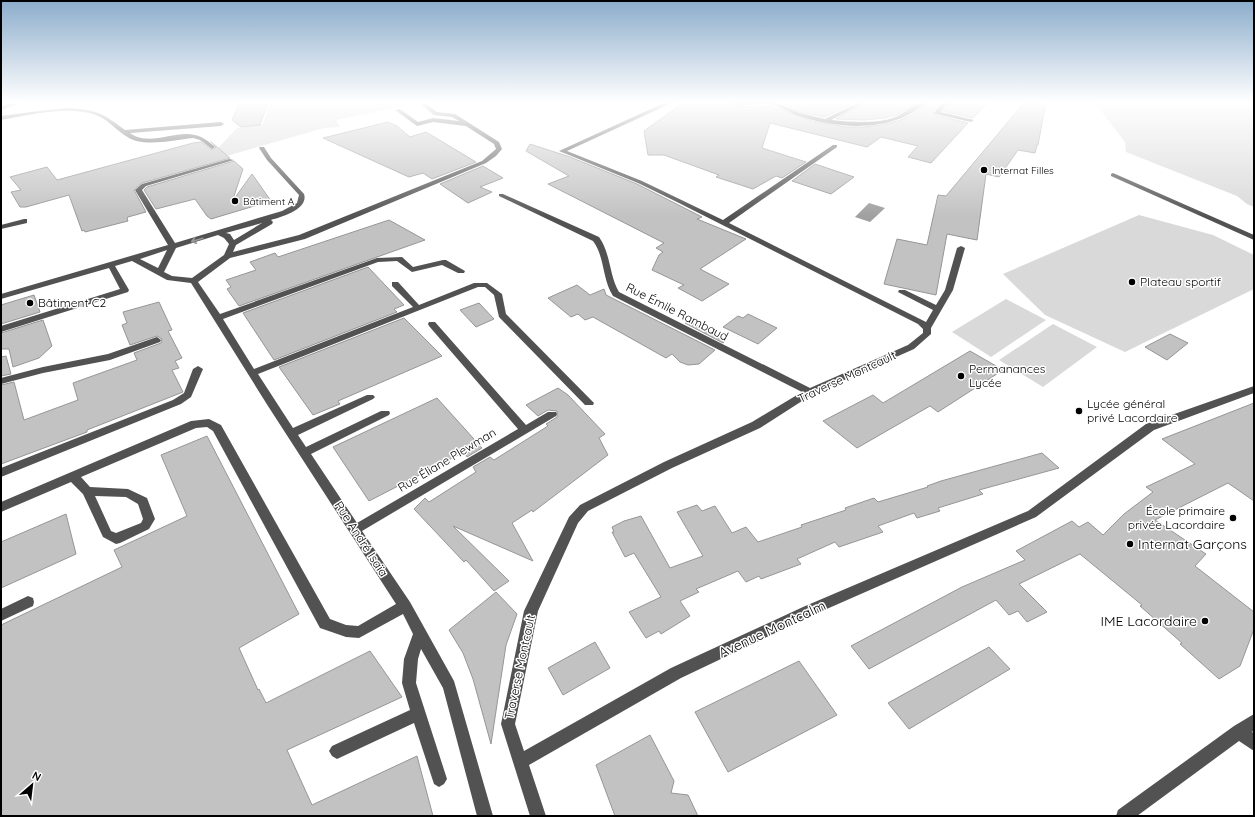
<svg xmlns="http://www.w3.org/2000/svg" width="1255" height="817" viewBox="0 0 1255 817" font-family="Quicksand,sans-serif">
	<rect width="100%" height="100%" fill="#fff"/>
	<g fill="#d9d9d9">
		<polygon points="270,102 423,102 336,120 340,127 324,128 205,162 237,128 263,124"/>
		<polygon points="1100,102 1254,102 1254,207 1247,204 1237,196 1126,152 1125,142 1095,103"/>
		<polygon points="1139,215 1213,235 1254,255 1254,289 1125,352 1045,315 1003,274"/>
		<polygon points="1006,299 1046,320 991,357 952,332"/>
		<polygon points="1053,324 1097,347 1043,387 999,360"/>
	</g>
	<polygon fill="#a0a0a0" points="869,203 885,208 870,222 855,217"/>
	<g fill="#c2c2c2" stroke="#969696">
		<polygon points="240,102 268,102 260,125 241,127 232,120"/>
		<polygon points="684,102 724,102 730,106 740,107 770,106 812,121 846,127 864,127 881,125 898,121 914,114 928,102 940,102 933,112 934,115 968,123 931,163 908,157 918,146 881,137 867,147 770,123 762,148 806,162 782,178 776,176 753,189 716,177 719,175 664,155 648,155 644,131"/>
		<polygon points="779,102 855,102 825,117 800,112"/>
		<polygon points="868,102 919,102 897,115 885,118 863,120 836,119"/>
		<polygon points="949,102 988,102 973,118 943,111"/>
		<polygon points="1041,102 1046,102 1038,145 1037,145 1035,153 1018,150 999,177 986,174 977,240 947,234 936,295 884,284 897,239 927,245 938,195 946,196 1023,104 1034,106"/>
		<polygon points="388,122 397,126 410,137 426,132 476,162 432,179 423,173 409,177 323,138"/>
		<polygon points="210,141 230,158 142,183 134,190 146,212 128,217 127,218 128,221 85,232 84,230 82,231 69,195 26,207 20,207 11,192 21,190 10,177 47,167 57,180 193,143 201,142 212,150 216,147"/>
		<polygon points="530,144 570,157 637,184 702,217 697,219 746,239 700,269 729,284 702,301 678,288 684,285 652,270 659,255 663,252 656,248 664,243 548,184 569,176 526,151"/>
		<polygon points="234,161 243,169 233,199 234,199 252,174 271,201 211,219 207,216 195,199 156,209 144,190 147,187"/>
		<polygon points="815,164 854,177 831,194 792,181"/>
		<polygon points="483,166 503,178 480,187 492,192 468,203 440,184"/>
		<polygon points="389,220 425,240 239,306 227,289 231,287 226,280 256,270 250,262 275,253 278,257"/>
		<polygon points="368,267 404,305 394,309 397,312 274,360 243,313"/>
		<polygon points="577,285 590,295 604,289 606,295 612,298 715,350 699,364 688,365 680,362 672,354 666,358 593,317 585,320 578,314 571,317 548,298"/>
		<polygon points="34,295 40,312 1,324 1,305"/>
		<polygon points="159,302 172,330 168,331 182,358 175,361 179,368 172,370 183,392 87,430 87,432 1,464 1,385 14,382 24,420 78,400 73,383 137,360 134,353 161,343 162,339 157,336 130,345 122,325 127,323 123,312"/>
		<polygon points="479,303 494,319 476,327 460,310"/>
		<polygon points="748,314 777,328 758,344 723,327 738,316 743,318"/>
		<polygon points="404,318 442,356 338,401 340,404 313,415 279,367"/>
		<polygon points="43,320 52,346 39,358 13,367 9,349 1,349 1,333"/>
		<polygon points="688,321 726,340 723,343 685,323"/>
		<polygon points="1170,334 1188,343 1167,360 1145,347"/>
		<polygon points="970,351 1003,370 938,412 930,406 857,448 823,421 873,395 883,403"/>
		<polygon points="6,356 11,374 1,376 1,357"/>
		<polygon points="558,388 568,395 605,434 599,438 608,455 533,512 532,510 512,523 533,561 453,526 509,581 494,591 466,560 464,562 414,509 425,498 429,502 476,472 473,467 490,457 494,460 548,426 546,424 557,417 557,411 548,410 538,416 526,405"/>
		<polygon points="437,398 482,448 467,457 464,452 369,501 333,447"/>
		<polygon points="1254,403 1254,501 1228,483 1155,520 1206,554 1195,566 1254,612 1254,629 1240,666 1219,679 1180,644 1182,643 1140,606 1142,605 1080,554 1019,584 1047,612 1027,622 1018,611 1009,615 996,600 869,669 851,646 962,587 1025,560 1016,551 1072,521 1079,527 1088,522 1103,535 1124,514 1153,492 1146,487 1195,464 1162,439"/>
		<polygon points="207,436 299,614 239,648 258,690 259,689 266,703 370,651 402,697 287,750 312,805 417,756 433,816 1,816 1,625 122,567 114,550 187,516 161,455"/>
		<polygon points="1042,453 1059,468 979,490 983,494 938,508 940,511 917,518 914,513 878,526 883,532 839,547 835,542 797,559 801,564 761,579 759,576 746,582 738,571 696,589 699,592 680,601 690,616 661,634 659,631 646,638 629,612 661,597 634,553 625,557 612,532 614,532 612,527 624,521 641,516 670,568 703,556 677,512 697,505 702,511 715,506 732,533 746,527 758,542 802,527 801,525 846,510 845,508 874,498 878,502 928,487 927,486 941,481"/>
		<polygon points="66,514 76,554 1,588 1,542"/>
		<polygon points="496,592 517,614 506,645 491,744 473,679 463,653 449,630"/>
		<polygon points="595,642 610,668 563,695 548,668"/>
		<polygon points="989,647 1010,669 909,729 888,703"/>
		<polygon points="799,661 837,715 728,772 695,712"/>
		<polygon points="650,735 674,781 671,793 688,795 698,816 615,816 596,765"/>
	</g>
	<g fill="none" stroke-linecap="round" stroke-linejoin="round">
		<g fill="#525252" fill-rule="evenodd">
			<polygon points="16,102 25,102 1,110 1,106"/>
			<path d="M 666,102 L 674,102 L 567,151 L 642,181 L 723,220 L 833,145 L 837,145 L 837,147 L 729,223 L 926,322 L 933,310 L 898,292 L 899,290 L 905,290 L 936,305 L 945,290 L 957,248 L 961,246 L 965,248 L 953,290 L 931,328 L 931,334 L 914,349 L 813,394 L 760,428 L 672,468 L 588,511 L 578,523 L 538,611 L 515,724 L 524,751 L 671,668 L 803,607 L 1028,511 L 1146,424 L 1254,386 L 1254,393 L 1154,430 L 1036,517 L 813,615 L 681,678 L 529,765 L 546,816 L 530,816 L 501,724 L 524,611 L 569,517 L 580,505 L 664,462 L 752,422 L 802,392 L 613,296 C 602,279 605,257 593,241 L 499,196 L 499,194 L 503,194 L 599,237 C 611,254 609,275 619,292 L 810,388 L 908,345 L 923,333 L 923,329 L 918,324 L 675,201 L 638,183 L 559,151 Z"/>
			<path d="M 725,102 L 775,102 L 800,113 L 825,119 L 859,102 L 867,102 L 831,120 C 852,122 874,124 893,118 C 905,114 914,102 927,102 C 892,134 837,129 796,115 C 788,112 775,104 767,104 C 754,103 738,109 725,102 Z"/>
			<polygon points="942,102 948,102 941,112 974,120 971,122 935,114 934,113"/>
			<path d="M 1022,102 L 1040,102 C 1036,105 1026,105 1022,102 Z"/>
			<path d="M 422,103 L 426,103 L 437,112 L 455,114 L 499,142 L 502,149 L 496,156 L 486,163 L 305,239 L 230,258 L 198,282 L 220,314 L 377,258 L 402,257 L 413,267 L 443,260 L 446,260 L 465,271 L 464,273 L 458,273 L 442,265 L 412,272 L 397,261 L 378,262 L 223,319 L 254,369 L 413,307 L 392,286 L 392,282 L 398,282 L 419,305 L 474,283 L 487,283 L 502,294 L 506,314 L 594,403 L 593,405 L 585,405 L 499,317 L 494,295 L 485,287 L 478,287 L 258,374 L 293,428 L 367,395 L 373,395 L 375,397 L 373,399 L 298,435 L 306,447 L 381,411 L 389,411 L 390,413 L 389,415 L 311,454 L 357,523 L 518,429 L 429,326 L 428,324 L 429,322 L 435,322 L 526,425 L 548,412 L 556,412 L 557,414 L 556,416 L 362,531 L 410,602 L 454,681 L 493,816 L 477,816 L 443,688 L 421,649 L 418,659 L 416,683 L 447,779 L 444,784 L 439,787 L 434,784 L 414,723 L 337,759 L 332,756 L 329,751 L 332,746 L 410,710 L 402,683 L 404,659 L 413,634 L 403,614 L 359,638 L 346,637 L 320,628 L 213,431 L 207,427 L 196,428 L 81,477 L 90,487 L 128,489 L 147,498 L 155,519 L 149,529 L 120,543 L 116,544 L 103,537 L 83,494 L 71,482 L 1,512 L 1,502 L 191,421 L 209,419 L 221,425 L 330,619 L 346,625 L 358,626 L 396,604 L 268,406 L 191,283 L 167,280 L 132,261 L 115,266 L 129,290 L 128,292 L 1,332 L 1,326 L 120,289 L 109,268 L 1,299 L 1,294 L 168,245 L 135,190 L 142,184 L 229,159 L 234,160 L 146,186 L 142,190 L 175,243 L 282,211 L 297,203 L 299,195 L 267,160 L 259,148 L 260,147 L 264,147 L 271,158 L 304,194 C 309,209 282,217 271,220 L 273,222 L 272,224 L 236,245 L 233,252 L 299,235 L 482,161 L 496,149 L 494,144 L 466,126 L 433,122 L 417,126 L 395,110 L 400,109 L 418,122 L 433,118 L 459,121 L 452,117 L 434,115 L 422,105 ZM 262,223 L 234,240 L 230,234 L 226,233 ZM 218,235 L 224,238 L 229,244 L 224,255 L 192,278 L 172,276 L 164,272 L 176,248 ZM 167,250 L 158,268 L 140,259 ZM 95,496 L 126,497 L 138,504 L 143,519 L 141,523 L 116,533 L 111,531 Z"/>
			<path d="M 68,108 C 98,110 102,113 125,130 L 221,122 L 224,124 L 221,126 L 130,133 C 149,147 175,130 195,135 C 203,137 208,141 214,146 L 215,147 L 212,149 L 200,140 L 193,138 C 174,140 145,147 129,138 C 116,131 108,118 93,114 C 64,106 30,115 1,120 L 1,116 L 39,111 Z"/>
			<polygon points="1113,173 1254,235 1254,240 1111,176 1111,174"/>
			<polygon points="24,219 27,219 27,223 1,229 1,225"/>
			<polygon points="157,337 161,340 160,342 110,360 43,373 1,384 1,378 43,367 108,354"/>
			<polygon points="198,366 203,369 191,397 181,404 1,477 1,468 173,400 184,393 193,369"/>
			<polygon points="28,596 33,598 34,602 33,606 1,621 1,609"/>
			<polygon points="1254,714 1254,730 1252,732 1254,733 1254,751 1239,741 1137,816 1116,816 1118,810 1234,726"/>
		</g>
	</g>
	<defs><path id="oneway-shaft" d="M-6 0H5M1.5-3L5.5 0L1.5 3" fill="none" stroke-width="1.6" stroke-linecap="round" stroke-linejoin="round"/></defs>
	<use stroke="#979797" href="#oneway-shaft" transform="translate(197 240) rotate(164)"/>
	<linearGradient id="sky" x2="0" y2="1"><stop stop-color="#8baccb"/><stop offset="0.47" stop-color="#fff"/><stop offset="1" stop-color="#fff" stop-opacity="0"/></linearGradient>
	<rect width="1255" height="217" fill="url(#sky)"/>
	<g fill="#000" stroke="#fff" stroke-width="1.5">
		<circle cx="984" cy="170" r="4"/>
		<circle cx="235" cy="201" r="4"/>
		<circle cx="1132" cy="282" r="4"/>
		<circle cx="30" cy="303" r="4"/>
		<circle cx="961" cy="376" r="4"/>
		<circle cx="1079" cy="411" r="4"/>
		<circle cx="1233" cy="518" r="4"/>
		<circle cx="1130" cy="544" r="4"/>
		<circle cx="1205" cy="621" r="4"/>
	</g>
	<g text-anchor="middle" stroke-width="3" stroke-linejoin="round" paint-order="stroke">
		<g font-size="10" fill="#000" stroke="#fff" text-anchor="start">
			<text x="992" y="174">Internat Filles</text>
			<text x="243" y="205">Bâtiment A</text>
		</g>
		<g font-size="12" fill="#000" stroke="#fff" text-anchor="start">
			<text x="1140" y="286">Plateau sportif</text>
			<text x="38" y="307">Bâtiment C2</text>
			<text x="969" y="373">Permanances<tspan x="969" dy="14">Lycée</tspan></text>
			<text x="1087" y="408">Lycée général<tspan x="1087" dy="14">privé Lacordaire</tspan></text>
			<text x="1225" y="515" text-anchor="end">École primaire<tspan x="1225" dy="14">privée Lacordaire</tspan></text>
		</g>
		<g font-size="12" fill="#000" stroke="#fff">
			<text transform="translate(677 312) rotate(27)" y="4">Rue Émile Rambaud</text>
			<text transform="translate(847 377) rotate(-25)" y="4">Traverse Montcault</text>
			<text transform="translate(447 460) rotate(-31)" y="4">Rue Éliane Plewman</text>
			<text transform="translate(361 539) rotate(57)" y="4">Rue André Isaïa</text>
			<text transform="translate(520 667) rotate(-78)" y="4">Traverse Montcault</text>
		</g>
		<g font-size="14" fill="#000" stroke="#fff" text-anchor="start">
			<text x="1138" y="549">Internat Garçons</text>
			<text x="1197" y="626" text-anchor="end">IME Lacordaire</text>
		</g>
		<g font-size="14" fill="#000" stroke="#fff">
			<text transform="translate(772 629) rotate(-25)" y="5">Avenue Montcalm</text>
		</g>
	</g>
	<rect width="1255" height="817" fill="none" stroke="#000000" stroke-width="4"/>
	<g transform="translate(32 785) rotate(28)" stroke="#ffffff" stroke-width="3" paint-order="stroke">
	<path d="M0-3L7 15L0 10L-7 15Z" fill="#000000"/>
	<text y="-6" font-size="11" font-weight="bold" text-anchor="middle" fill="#000000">N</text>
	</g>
</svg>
